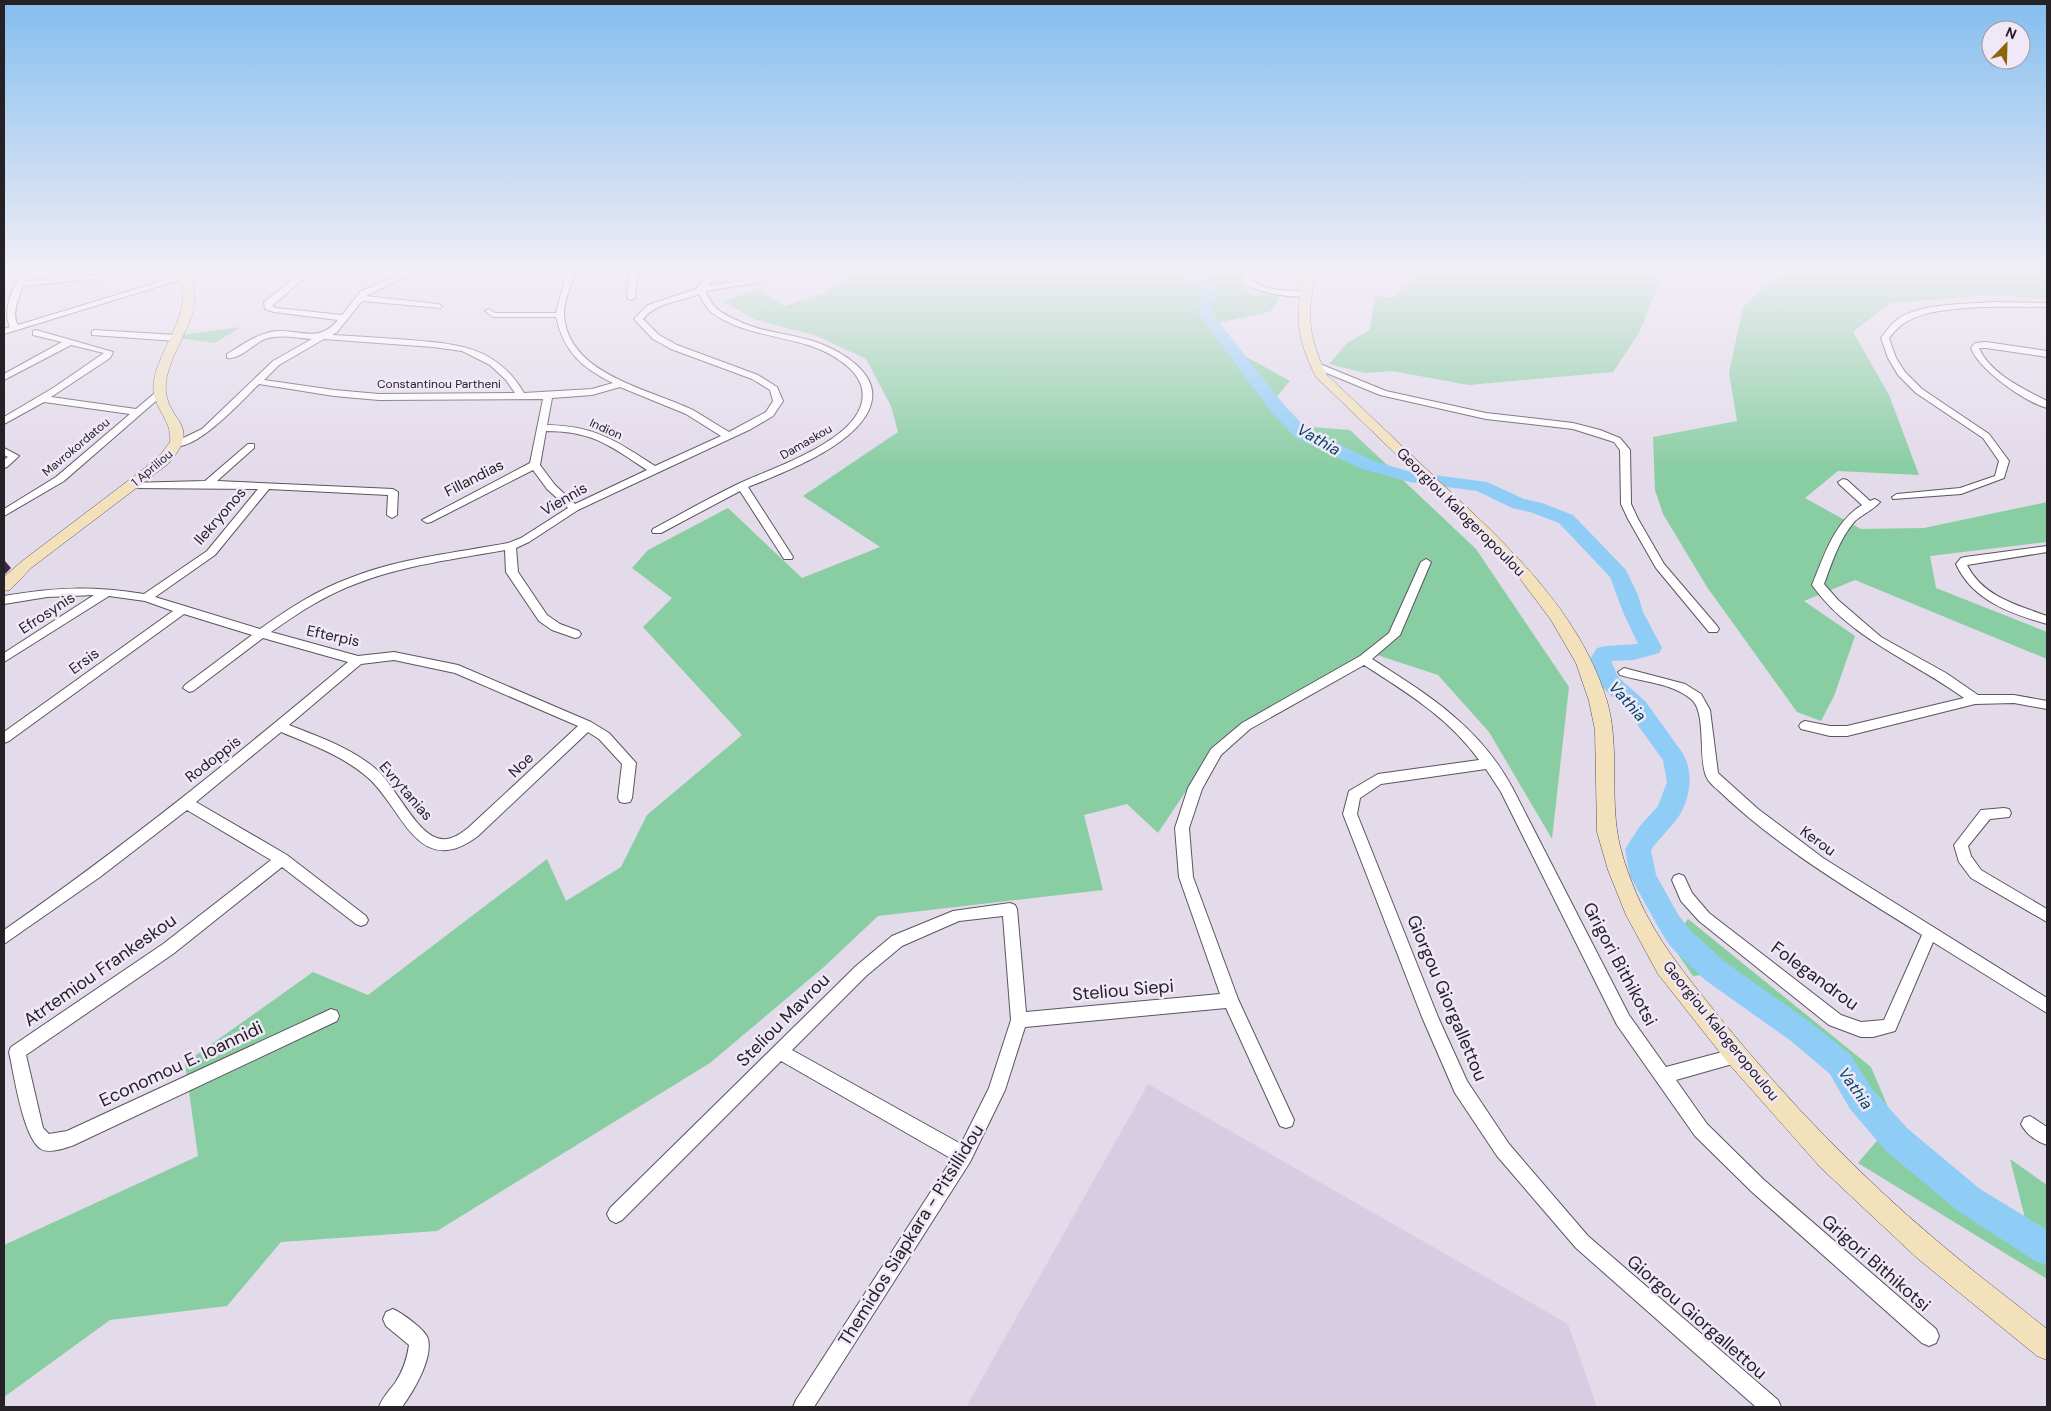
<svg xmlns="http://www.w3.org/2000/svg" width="2051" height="1411" viewBox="0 0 2051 1411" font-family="'DM Sans',sans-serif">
	<rect width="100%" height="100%" fill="#e3daea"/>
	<polygon fill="#d8cce2" points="1148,1084 1568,1324 1597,1407 966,1407"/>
	<g fill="#89cea3">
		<polygon points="851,271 1235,271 1250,295 1281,294 1270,312 1211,324 1221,343 1290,381 1277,396 1297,426 1350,430 1476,549 1569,687 1552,839 1489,732 1438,675 1368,652 1220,740 1158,833 1127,804 1084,815 1103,890 878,916 825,966 710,1063 437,1231 281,1242 227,1306 110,1320 4,1397 4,1245 198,1156 185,1063 313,972 368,995 547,859 566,901 621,867 647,815 742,735 643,627 672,598 632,568 648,550 728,508 802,578 880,547 803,496 898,432 891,406 866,359 817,336 756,320 724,302 756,288 785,306 824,293 850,276"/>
		<polygon points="1421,271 1664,271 1639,333 1613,372 1469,385 1392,371 1365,373 1329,364 1347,343 1370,330 1375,296 1393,298"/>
		<polygon points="1800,271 2047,271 2047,299 1991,295 1890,303 1853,332 1889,395 1919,475 1838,471 1805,498 1861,529 1924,528 2047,502 2047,542 1930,556 1936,588 2047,632 2047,659 1855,580 1804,601 1855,636 1834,696 1821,721 1797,712 1707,587 1663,514 1655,490 1653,437 1737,421 1729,373 1743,307 1773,279"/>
		<polygon points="241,327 215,343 178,338 181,335"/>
		<polygon points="1688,919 1871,1067 1899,1133 2026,1222 2010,1159 2047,1185 2047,1279 1858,1163 1881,1136 1826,1065 1725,972 1693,976 1671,944"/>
	</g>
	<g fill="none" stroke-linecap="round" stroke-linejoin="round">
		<polyline stroke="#8fcdf6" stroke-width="3" points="1438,480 1447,482"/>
		<path fill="#8fcdf6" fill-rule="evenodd" d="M 1172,271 C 1190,271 1208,270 1218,286 L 1212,305 L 1214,316 L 1285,406 L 1307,429 L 1374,461 L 1411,472 L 1487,482 L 1524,499 L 1542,503 L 1573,515 L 1626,570 L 1638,595 L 1643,612 L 1662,648 L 1659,653 L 1634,660 L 1611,661 L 1618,677 L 1645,701 L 1682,752 C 1694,772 1691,796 1679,816 C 1671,828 1659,838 1651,850 L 1656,875 L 1679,916 L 1691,931 L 1725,962 L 1811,1023 L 1850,1054 L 1872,1089 L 1908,1129 L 1980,1189 L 2047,1230 L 2047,1265 L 2035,1261 L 1958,1211 L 1886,1151 L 1850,1109 L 1830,1074 L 1791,1041 L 1705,980 L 1671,947 L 1661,932 L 1630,876 L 1625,849 L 1640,826 L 1658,806 L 1667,782 L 1663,760 L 1629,713 L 1601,686 L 1589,661 L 1597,648 L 1605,646 L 1638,644 L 1623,612 L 1610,577 L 1559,523 L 1530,512 L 1512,508 L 1477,491 L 1410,482 L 1362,469 L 1295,437 L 1273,414 L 1200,316 L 1198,305 L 1204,286 L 1202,283 L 1174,274 Z"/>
		<g stroke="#5b5461" stroke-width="2">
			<g id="street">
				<path d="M 25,271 L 33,271 L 26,281 L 90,275 L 104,278 L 100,280 L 90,279 L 23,286 C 19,297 11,314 18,325 L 182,275 L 189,277 L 4,334 L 4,329 L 10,327 C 2,310 13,284 25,271 Z"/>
				<path d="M 303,271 L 312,271 L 272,306 L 276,308 L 342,315 L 361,291 L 407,271 L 417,271 L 366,296 L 438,304 L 442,306 L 441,308 L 362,301 L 337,332 L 332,335 C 357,336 383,338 409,340 C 458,344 496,346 524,393 L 592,389 L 613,383 C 582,368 564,352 556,317 L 493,317 L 485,311 L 489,309 L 495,313 L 556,313 L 567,271 L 575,271 C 572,285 563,301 564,315 C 568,375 650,389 693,410 C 705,417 717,425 729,432 L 766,412 L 773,401 L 770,390 L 752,379 L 671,349 L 653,339 L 634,319 L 648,305 L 696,289 L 711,271 L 719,271 L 709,286 L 741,281 L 773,271 L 784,271 L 754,283 L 705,291 C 708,296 711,303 715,307 C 721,314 737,320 745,324 C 767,333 793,334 816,342 C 841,351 880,373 871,404 C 860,444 783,473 748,487 L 793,557 L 792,559 L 784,559 L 740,491 L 661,533 L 653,533 L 652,531 L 653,529 C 681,514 709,498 738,484 C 771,468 877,436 861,385 C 855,366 827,351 808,345 C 776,335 739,333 711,312 C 706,308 702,299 699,294 C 680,302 657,302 643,319 L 659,335 L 677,345 L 758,375 L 777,387 L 783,401 L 773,416 L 751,429 L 578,510 L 529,542 L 516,548 L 518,572 L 547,615 L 560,624 L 579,631 L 581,634 L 579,637 L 575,638 L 552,630 L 539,621 L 506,572 L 505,550 C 456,559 405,565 358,583 C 327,594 298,613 271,632 L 358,656 L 394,652 L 458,665 L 591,722 L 609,733 L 636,763 L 632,798 L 630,802 L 625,803 L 620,802 L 618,798 L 622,764 L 599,739 L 588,732 L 478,836 C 417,882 402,805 366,776 C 341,755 310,744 281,732 L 196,802 L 287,855 L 366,916 L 368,920 L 366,924 L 361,926 L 356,924 L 282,867 L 173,954 L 26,1055 L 43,1128 L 49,1134 L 67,1131 L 331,1009 L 337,1011 L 339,1016 L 337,1021 L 74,1145 C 66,1148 49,1154 41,1149 C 23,1138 14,1074 9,1052 L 11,1047 L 163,944 L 271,860 L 187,810 L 100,877 L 4,944 L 4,930 C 124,847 236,756 348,662 L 263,638 L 193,691 L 189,692 L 183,688 L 185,685 L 252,635 L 184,614 L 9,741 L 4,743 L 4,732 L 173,611 L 145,601 L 109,596 L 4,662 L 4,653 L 94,595 L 47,597 L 4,604 L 4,596 C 57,587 91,586 144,594 L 207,551 L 258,489 L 133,488 L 129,487 L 129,483 L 205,481 L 248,444 L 254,444 L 254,448 L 217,481 L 393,489 L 398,492 L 397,515 L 392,518 L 387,515 L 388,495 L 269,489 L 215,555 L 155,597 L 260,629 C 288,609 317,590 350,578 C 400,558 455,553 508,543 L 521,538 L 568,508 L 547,489 L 533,470 L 431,522 L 427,523 L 422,520 L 530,463 L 543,399 L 379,400 L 334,396 L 259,384 C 243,400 197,450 175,446 L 175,442 L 202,429 L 273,361 L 312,339 C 297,338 280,334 265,339 C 253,344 240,360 227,358 L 227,354 C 242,345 258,333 277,331 C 302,330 319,343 338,320 L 274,312 L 265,309 L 264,302 ZM 324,339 L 433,347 L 462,351 L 490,365 L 506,380 L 515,393 L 379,394 L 334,390 L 264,380 L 279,365 ZM 620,387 L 686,414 L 721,436 L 655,466 C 616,441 596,426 547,425 L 552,398 L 592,395 ZM 546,431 C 593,431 610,446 647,470 L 575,504 L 555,485 L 540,465 ZM 394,660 L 455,673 L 578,726 L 468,828 C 459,835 449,842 437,838 C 415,831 395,786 377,770 C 352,748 319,737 289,725 L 361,664 Z"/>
				<polygon points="630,271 638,271 635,298 631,300 627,298"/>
				<path d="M 1239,271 L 1247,271 C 1255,293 1286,290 1306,292 L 1310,294 C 1301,301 1257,292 1247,285 C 1243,281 1241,277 1239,271 Z"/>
				<path d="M 1995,302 L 2047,303 L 2047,307 C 2011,307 1937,303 1906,322 C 1899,326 1894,332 1889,338 L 1896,358 L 1905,372 L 1922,389 L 1989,434 L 2009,461 L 2004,478 L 1961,494 L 1893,499 L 1892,497 L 1897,494 L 1960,488 L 1995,476 L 1999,461 L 1983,438 L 1916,393 L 1898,375 L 1888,358 L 1881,338 C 1886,331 1892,323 1899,318 C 1924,303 1967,304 1995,302 Z"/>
				<polygon points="36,330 113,352 110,358 51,397 136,409 156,392 159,391 164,394 64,481 4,516 4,509 56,477 130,414 44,402 4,424 4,417 53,388 104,353 71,345 4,380 4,374 62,342 33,335 33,331"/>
				<polygon points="95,330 176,335 180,338 176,341 92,335 92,331"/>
				<path d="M 1986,342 L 2047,351 L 2047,357 L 1986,348 L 1979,348 C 1990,374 2024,389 2047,401 L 2047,408 C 2025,402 1979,370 1971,348 L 1975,343 Z"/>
				<polygon points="1315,362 1386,391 1486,413 1573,423 1600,430 1620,438 1630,450 1631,504 1638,519 1664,564 1717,626 1719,629 1717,632 1709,632 1656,568 1628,519 1621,504 1620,450 1614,442 1573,429 1486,419 1380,395 1312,367 1311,365"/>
				<polygon points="4,448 19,456 7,467 4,468 4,460 8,457 4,455"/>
				<path d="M 1843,479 L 1847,480 L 1870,501 L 1875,499 L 1880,502 C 1873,510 1863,514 1855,521 C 1839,539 1832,563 1824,584 L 1838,600 L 1881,637 L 1946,673 L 1978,695 L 2014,695 L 2047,701 L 2047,709 L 2014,703 L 1975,704 L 1847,736 L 1830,736 L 1801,729 L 1799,726 L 1801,723 L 1805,721 L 1830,726 L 1847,726 L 1964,698 C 1913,661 1849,638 1812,585 C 1824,556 1834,522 1862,505 L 1839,484 L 1838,482 Z"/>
				<path d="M 2047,546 L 2047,552 L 1967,565 C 1982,596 2017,605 2047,616 L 2047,624 C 2011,614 1972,600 1956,564 L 1961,558 L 1965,557 Z"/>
				<path d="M 1426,559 L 1431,562 L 1400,635 L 1372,659 C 1430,696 1480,727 1513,789 L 1629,1015 L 1666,1067 L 1737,1048 L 1743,1051 L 1745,1056 L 1743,1061 L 1676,1080 L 1707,1124 L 1764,1180 L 1936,1329 L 1939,1336 L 1936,1343 L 1929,1346 L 1922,1343 L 1752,1192 L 1695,1136 L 1617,1025 L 1501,792 L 1486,769 L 1381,784 L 1360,798 L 1357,814 L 1438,1017 L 1467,1081 L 1509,1144 L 1588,1236 L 1778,1400 L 1781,1407 L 1756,1407 L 1576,1248 L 1497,1156 L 1455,1093 L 1422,1017 L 1343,814 L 1349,791 L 1378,774 L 1479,760 C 1449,718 1406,692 1364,665 L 1250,729 L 1221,755 L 1202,789 L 1189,828 L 1193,877 L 1238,999 L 1294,1120 L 1292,1126 L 1286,1128 L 1280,1126 L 1226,1008 L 1025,1027 L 1005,1090 L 970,1162 L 814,1407 L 793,1407 L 796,1400 L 952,1159 L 781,1061 L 622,1220 L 616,1223 L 610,1220 L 607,1214 L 610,1208 L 856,966 L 892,936 L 953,911 L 1010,903 L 1015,905 L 1017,909 L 1026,1012 L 1220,994 L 1179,877 L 1175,828 L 1188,788 L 1211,749 L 1242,723 L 1360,656 L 1389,633 L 1421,562 ZM 1003,916 L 1011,1020 L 989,1088 L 961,1144 L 792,1050 L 866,976 L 902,946 L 959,921 Z"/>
				<path d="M 1624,668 L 1685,684 L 1701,694 L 1710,710 L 1718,773 L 1758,809 L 1823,858 L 2047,998 L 2047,1013 L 1933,942 L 1895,1031 L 1873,1037 L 1861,1037 L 1829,1025 L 1699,921 L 1681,901 L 1672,880 L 1674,876 L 1679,874 L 1684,876 L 1692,893 L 1709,913 L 1841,1015 L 1861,1022 L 1884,1020 L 1922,935 C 1852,891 1778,848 1718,790 C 1714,787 1708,781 1706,776 C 1698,757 1707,712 1691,699 C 1672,683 1643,682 1620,675 L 1618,672 Z"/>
				<polygon points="2004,808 2009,809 2011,813 2009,817 1990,819 1968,846 1971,856 1981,870 2047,909 2047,922 1971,878 1959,862 1954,845 1981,810"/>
				<path d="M 2030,1116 L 2047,1127 L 2047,1145 C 2037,1142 2026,1134 2021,1124 L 2024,1118 Z"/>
				<path d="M 393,1309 C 402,1313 426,1330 428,1339 C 433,1359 413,1392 402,1407 L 379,1407 C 382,1398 389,1391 395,1383 C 403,1371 407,1359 409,1345 L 386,1326 L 383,1319 L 386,1312 Z"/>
			</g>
		</g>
		<g stroke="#5b5461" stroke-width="1">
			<g id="secondary">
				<path d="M 175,271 L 186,271 C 212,309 171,343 166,382 C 162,423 206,421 168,464 L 31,568 L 10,590 L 4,591 L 4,577 L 21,562 L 158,458 L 170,442 C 173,419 149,406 154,380 C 161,342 199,308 175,271 Z"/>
				<path d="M 1306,271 L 1316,271 C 1307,313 1307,336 1327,375 C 1365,411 1402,446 1440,482 C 1506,544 1580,611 1607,701 C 1619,743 1611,787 1617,830 C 1620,855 1634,890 1645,912 C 1666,953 1696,987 1724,1023 C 1788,1101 1859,1175 1936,1240 C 1972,1271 2010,1299 2047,1329 L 2047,1360 L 2037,1356 L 1917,1258 L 1821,1168 L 1729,1064 L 1658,974 L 1626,915 L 1608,870 L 1597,832 L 1595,730 L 1589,701 L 1576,663 L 1551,620 L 1515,572 L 1484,539 L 1316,377 C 1296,337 1294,314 1306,271 Z"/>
			</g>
		</g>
		<use href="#street" fill="#fff" fill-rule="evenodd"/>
		<use href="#secondary" fill="#f2e1bb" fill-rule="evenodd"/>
	</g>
	<polygon fill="#46264f" points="5,561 11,568 4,575 4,563"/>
	<linearGradient id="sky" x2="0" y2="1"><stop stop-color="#84beee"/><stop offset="0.58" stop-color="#f2eef6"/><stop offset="1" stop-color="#f2eef6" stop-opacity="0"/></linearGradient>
	<rect width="2051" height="468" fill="url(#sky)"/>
	<g text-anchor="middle" stroke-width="5" stroke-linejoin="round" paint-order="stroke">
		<g font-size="12" fill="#252127" stroke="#f0e7f7">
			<text x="439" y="388">Constantinou Partheni</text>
			<text transform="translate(606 429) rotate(24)" y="4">Indion</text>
			<text transform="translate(806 442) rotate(-30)" y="4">Damaskou</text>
			<text transform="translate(76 447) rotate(-40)" y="4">Mavrokordatou</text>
			<text transform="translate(152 468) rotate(-40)" y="4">1 Apriliou</text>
		</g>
		<g font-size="15" fill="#252127" stroke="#f0e7f7">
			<text transform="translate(474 478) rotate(-27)" y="5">Fillandias</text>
			<text transform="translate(564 499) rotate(-30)" y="5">Viennis</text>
			<text transform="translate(1461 512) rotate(45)" y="5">Georgiou Kalogeropoulou</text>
			<text transform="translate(220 516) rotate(-49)" y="5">Ilekryonos</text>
			<text transform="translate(47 613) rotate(-33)" y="5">Efrosynis</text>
			<text transform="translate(333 636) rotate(12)" y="5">Efterpis</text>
			<text transform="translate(84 661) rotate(-36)" y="5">Ersis</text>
			<text transform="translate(213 759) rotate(-38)" y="5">Rodoppis</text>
			<text transform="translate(521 765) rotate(-44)" y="5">Noe</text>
			<text transform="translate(406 791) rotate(49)" y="5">Evrytanias</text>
			<text transform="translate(1818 841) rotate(36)" y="5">Kerou</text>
			<text transform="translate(1721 1031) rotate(51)" y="5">Georgiou Kalogeropoulou</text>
		</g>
		<g font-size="16" font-style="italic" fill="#014566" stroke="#f0e7f7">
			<text transform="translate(1319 439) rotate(30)" y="6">Vathia</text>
			<text transform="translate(1628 701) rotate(48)" y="6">Vathia</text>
			<text transform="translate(1856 1088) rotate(55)" y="6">Vathia</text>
		</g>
		<g font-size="18" fill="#252127" stroke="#f0e7f7">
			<text transform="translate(1620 964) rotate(62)" y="6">Grigori Bithikotsi</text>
			<text transform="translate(100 970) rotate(-35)" y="6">Atrtemiou Frankeskou</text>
			<text transform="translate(1815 976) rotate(36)" y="6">Folegandrou</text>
			<text transform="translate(1123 990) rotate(-5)" y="6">Steliou Siepi</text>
			<text transform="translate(1447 998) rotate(67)" y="6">Giorgou Giorgallettou</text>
			<text transform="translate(783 1020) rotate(-45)" y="6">Steliou Mavrou</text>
			<text transform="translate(181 1064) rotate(-25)" y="6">Economou E. Ioannidi</text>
			<text transform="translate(911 1235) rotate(-58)" y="6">Themidos Siapkara - Pitsillidou</text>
			<text transform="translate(1876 1263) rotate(41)" y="6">Grigori Bithikotsi</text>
			<text transform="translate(1697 1317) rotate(41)" y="6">Giorgou Giorgallettou</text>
		</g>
	</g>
	<rect width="2051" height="1411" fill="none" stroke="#252127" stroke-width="10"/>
	<g transform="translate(2006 45) rotate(23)"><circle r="24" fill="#f0e7f7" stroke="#9f98a4"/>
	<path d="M0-4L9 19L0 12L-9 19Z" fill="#8e660a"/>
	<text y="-8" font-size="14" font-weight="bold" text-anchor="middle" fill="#252127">N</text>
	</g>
</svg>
